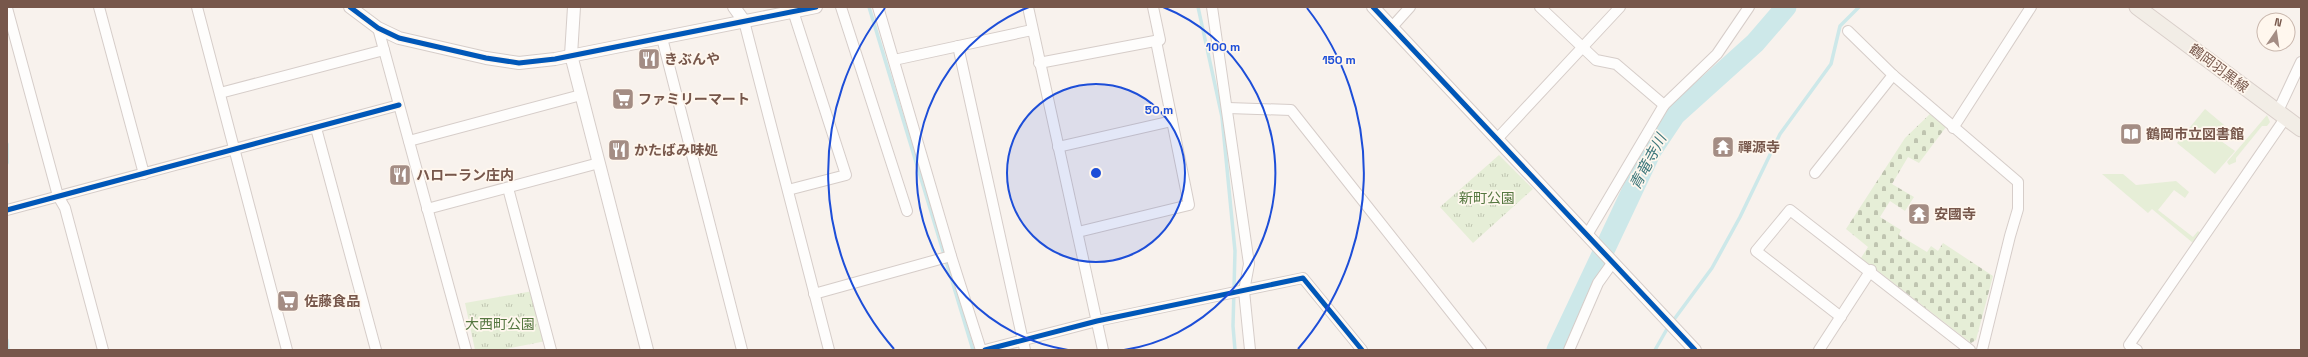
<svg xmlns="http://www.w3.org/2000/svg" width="2308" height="357" viewBox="0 0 2308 357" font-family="'Space Grotesk','Noto Sans JP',sans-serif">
	<defs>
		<pattern id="cemetery-stones" width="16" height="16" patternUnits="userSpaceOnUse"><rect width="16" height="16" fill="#e6eed7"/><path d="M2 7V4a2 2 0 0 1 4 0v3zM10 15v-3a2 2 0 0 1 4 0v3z" fill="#bfc4b0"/></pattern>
		<pattern id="park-tufts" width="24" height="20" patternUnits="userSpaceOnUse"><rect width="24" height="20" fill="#e6eed7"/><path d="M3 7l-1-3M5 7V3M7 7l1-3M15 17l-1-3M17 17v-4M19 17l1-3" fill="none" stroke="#bfc4b0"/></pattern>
	</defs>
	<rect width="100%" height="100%" fill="#f8f2ed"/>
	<g fill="#e6eed7">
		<polygon points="2205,109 2230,130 2221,141 2235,151 2215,174 2177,143"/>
		<polygon points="2267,115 2270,122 2267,126 2262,126 2236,158 2236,162 2229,165 2227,162"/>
		<polygon points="2102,174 2123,174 2136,185 2176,181 2189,192 2185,198 2174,190 2158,210 2193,237 2198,231 2200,233 2193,243 2152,209 2148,213"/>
	</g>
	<polygon fill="url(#cemetery-stones)" points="1930,114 1946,127 1919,163 1908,157 1892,184 1914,197 1905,211 1890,201 1880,217 1901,230 1899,235 1927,252 1931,246 1938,251 1943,243 1993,276 1976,340 1971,343 1861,258 1868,247 1846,229 1905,138"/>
	<g fill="url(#park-tufts)">
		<polygon points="1499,155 1533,189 1473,243 1440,207"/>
		<polygon points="533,291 546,341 501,350 475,350 465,303"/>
	</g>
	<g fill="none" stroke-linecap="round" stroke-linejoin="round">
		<g stroke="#cde8e9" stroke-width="3.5">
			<polyline points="869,7 973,350"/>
			<polyline points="1198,7 1222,117 1235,251 1233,326 1235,350"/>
			<polyline points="7,144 7,163"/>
			<polyline points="7,340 8,350"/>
			<polyline points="1655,350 1667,329 1712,268 1740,217 1780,134 1831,64 1840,26 1859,7"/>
		</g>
		<polyline stroke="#cde8e9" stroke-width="21" points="1557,350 1651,151 1675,115 1755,43 1786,7"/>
		<g stroke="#d6cdc9" stroke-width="12">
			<g id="minor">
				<polyline points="99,7 144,174"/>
				<polyline points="197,7 287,350"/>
				<polyline points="841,7 907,211"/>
				<polyline points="878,7 951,256 981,350"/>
				<polyline points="1028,7 1103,350"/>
				<polyline points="1212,7 1249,264 1244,291 1250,350"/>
				<polyline points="1540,7 1596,60 1616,64 1664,105"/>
				<polyline points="7,8 58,196 65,208 103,350"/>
				<polyline points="744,21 829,350"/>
				<polyline points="1392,27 1410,7"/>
				<polyline points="378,28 466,350"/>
				<polyline points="1848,31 1893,75 2018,182 2018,209 2010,236 1982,350"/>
				<polyline points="662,38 742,350"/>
				<polyline points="958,46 1025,350"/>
				<polyline points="894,60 1032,30"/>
				<polyline points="1039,63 1160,40 1153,7"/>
				<polyline points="220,93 384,50"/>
				<polyline points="1228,108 1291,110 1481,350"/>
				<polyline points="2278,111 2301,62"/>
				<polyline points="316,128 376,350"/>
				<polyline points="1953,128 2031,7"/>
				<polyline points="1497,139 1620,7"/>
				<polyline points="409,141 581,95"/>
				<polyline points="1058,147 1172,121"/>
				<polyline points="1815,173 1893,75"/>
				<polyline points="508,188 551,350"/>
				<polyline points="788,190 846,175 793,11"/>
				<polyline points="427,209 599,163"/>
				<polyline points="7,210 399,105"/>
				<polyline points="1078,232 1189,205 1156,41"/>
				<polyline points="1587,235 1664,105 1717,54 1749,7"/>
				<polyline points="814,294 951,256"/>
				<polyline points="1841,317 1756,251 1790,210 1970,350"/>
				<polyline points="985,350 1097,321 1303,278 1362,350"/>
				<polyline points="1569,350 1598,283 1613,262"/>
				<polyline points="1819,350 1871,270"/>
				<polyline points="2137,350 2129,345 2286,117"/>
			</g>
		</g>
		<g stroke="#d6cdc9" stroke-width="14">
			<g id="tertiary">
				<polyline points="350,7 378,28 399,38 486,58 519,63 555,59 816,7"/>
				<polyline points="574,7 571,55 647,350"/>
				<polyline points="734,7 744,21"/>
				<polyline points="1373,7 1695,350"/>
			</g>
		</g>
		<g stroke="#d9cfca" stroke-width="17">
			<polyline id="primary" points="2137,7 2301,129"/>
		</g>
		<use href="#minor" stroke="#fefdfc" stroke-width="10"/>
		<use href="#tertiary" stroke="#fefdfc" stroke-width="12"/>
		<use href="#primary" stroke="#f2ede6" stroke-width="15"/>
		<g stroke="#fff7ee" stroke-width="8">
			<g id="cycleway">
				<polyline points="350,7 378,28 399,38 486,58 519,63 555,59 816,7"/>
				<polyline points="1373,7 1695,350"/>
				<polyline points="7,210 399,105"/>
				<polyline points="985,350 1097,321 1303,278 1362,350"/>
			</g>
		</g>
		<use href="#cycleway" stroke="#0057b8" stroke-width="5"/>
	</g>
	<circle cx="1096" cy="173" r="89" fill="#1d4ed8" fill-opacity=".12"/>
	<g fill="none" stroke="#1d4ed8" stroke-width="2">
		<circle cx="1096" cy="173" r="89"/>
		<path d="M1068 350A179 179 0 0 1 1029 7M1163 7A179 179 0 0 1 1124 350"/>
		<path d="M894 349A268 268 0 0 1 885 8M1307 8A268 268 0 0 1 1298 349"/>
	</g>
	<defs>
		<g id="restaurant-square" transform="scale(1.15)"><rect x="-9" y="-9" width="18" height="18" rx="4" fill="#a48d84" stroke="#fff7ee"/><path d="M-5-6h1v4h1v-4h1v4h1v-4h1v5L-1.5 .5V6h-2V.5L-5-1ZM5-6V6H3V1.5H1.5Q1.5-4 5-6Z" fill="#fff"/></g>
		<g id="supermarket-square" transform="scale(1.15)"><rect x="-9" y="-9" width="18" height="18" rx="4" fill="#a48d84" stroke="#fff7ee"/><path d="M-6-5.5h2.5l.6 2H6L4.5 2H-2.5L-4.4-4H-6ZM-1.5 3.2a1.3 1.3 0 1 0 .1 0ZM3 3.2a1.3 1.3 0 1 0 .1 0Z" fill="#fff"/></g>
		<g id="library-square" transform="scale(1.15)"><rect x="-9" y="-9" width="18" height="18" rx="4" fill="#a48d84" stroke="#fff7ee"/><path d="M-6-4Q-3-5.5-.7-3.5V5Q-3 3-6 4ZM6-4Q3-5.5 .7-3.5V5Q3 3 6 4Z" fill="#fff"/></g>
		<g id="temple-square" transform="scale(1.15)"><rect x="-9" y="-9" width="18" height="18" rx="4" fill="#a48d84" stroke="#fff7ee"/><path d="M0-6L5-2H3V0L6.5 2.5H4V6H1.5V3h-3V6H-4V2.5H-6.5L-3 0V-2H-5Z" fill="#fff"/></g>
	</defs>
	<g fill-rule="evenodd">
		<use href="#restaurant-square" x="649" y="59"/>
		<use href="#supermarket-square" x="623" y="99"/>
		<use href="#library-square" x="2131" y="134"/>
		<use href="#temple-square" x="1723" y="147"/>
		<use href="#restaurant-square" x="619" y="150"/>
		<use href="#restaurant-square" x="400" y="175"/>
		<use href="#temple-square" x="1919" y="214"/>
		<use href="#supermarket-square" x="288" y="301"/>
	</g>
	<g text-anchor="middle" stroke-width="3.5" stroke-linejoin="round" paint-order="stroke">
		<g font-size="14" font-weight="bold" fill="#77574b" stroke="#fff7ee" text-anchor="start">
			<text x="664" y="64">きぶんや</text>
			<text x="638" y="104">ファミリーマート</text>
			<text x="2146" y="139">鶴岡市立図書館</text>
			<text x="1738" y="152">禪源寺</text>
			<text x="634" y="155">かたばみ味処</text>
			<text x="416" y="180">ハローラン庄内</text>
			<text x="1934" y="219">安國寺</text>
			<text x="304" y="306">佐藤食品</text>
		</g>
		<g font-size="14" fill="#77574b" stroke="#fff7ee">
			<text transform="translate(2219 68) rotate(37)" y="5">鶴岡羽黒線</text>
		</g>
		<g font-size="14" fill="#557740" stroke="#fff7ee">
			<text x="1487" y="203">新町公園</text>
			<text x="500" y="329">大西町公園</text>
		</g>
		<g font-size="15" font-style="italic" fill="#3e787c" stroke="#fff7ee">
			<text transform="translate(1648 162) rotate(-62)" y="5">青竜寺川</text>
		</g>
	</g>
	<circle cx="1096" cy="173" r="6" fill="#1d4ed8" stroke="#fff7ee" stroke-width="2"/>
	<g font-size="12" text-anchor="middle" font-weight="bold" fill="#1d4ed8" stroke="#fff7ee" stroke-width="3.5" stroke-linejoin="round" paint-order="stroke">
		<text x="1223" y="51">100 m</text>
		<text x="1339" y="64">150 m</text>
		<text x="1159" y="114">50 m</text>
	</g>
	<rect width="2308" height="357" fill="none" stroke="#77574b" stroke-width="16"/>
	<g transform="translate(2276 32) rotate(13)"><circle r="19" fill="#fff7ee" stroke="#c9b7ad"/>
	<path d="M0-3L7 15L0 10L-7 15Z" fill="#a48d84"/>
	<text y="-6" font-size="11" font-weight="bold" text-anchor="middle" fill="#77574b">N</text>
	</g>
</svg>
